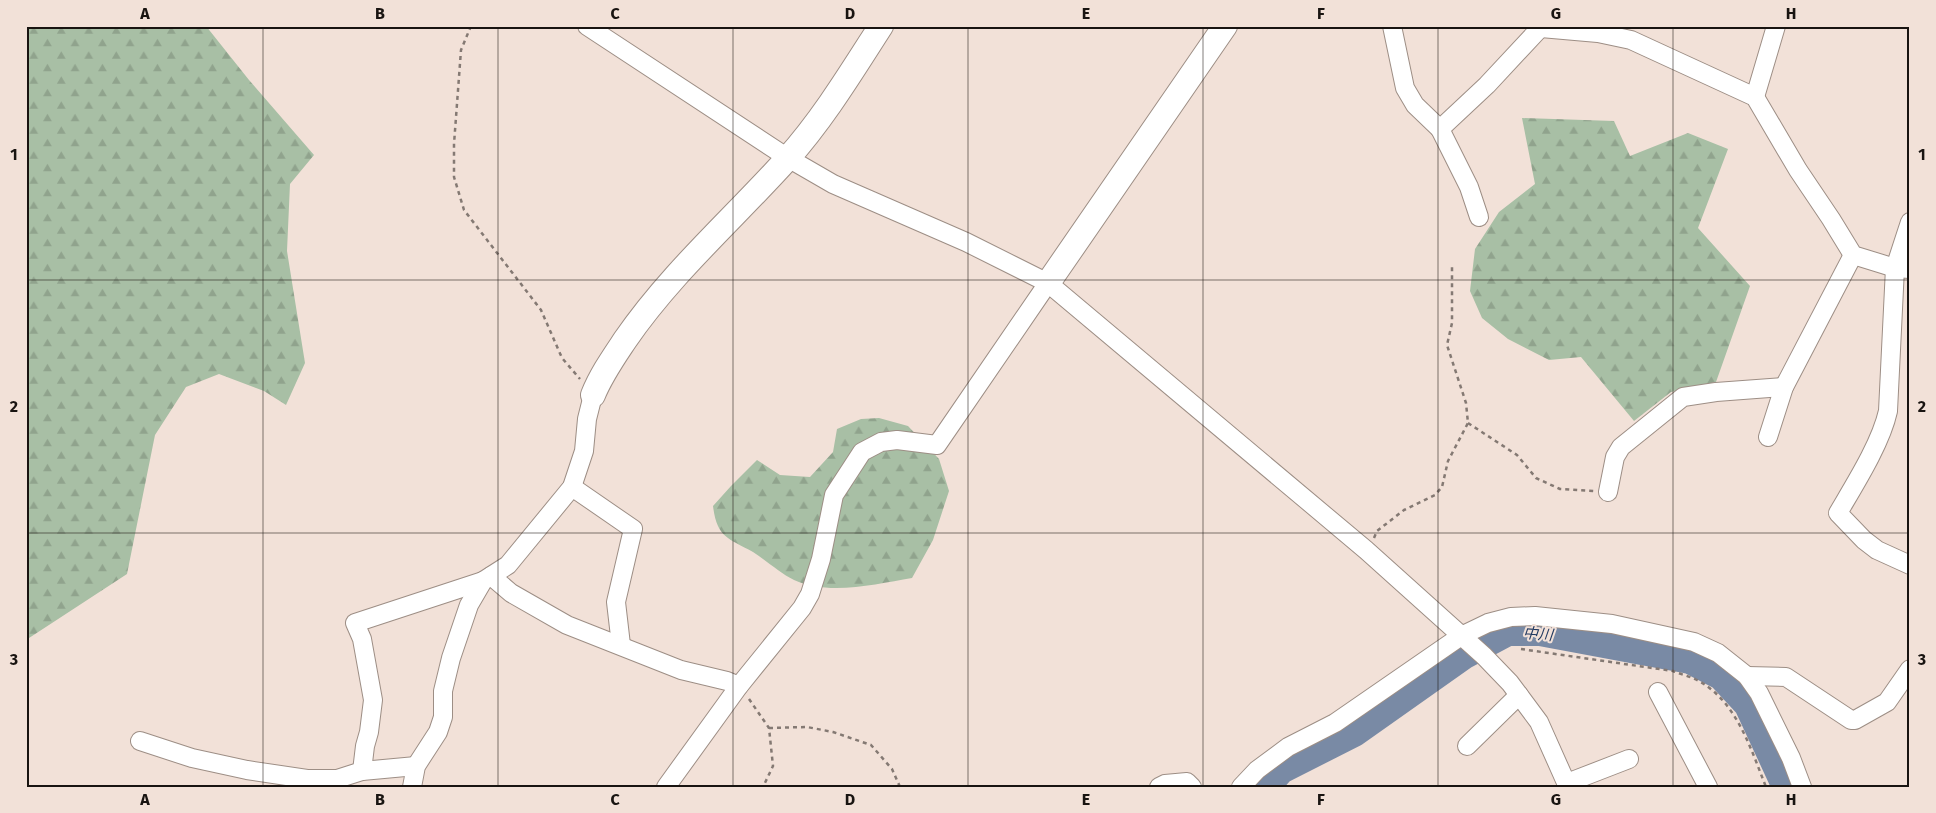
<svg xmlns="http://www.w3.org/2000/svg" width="1936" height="813" viewBox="0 0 1936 813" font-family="'Fira Sans','Noto Sans JP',sans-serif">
	<defs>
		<pattern id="forest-firs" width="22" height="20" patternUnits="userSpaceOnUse" patternTransform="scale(1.25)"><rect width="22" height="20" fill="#a8bfa5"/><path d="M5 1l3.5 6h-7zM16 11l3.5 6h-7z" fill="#90a38d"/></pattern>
	</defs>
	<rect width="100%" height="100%" fill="#f2e1d8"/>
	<g fill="url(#forest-firs)">
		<polygon points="26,26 206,26 249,80 314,155 290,184 287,251 305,363 286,405 264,391 219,374 186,387 155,435 127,574 26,640"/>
		<polygon points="1522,118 1614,121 1630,156 1688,133 1728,149 1698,228 1750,286 1716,382 1671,392 1634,421 1581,357 1549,360 1508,339 1482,318 1470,291 1475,249 1499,212 1535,184"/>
		<path d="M 879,418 L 908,426 L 939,459 L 949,491 L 933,540 L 912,578 C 876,584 829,596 794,580 C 780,573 767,561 753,552 C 728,538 717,538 713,506 L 731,486 L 757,460 L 780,475 L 810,477 L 833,452 L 837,429 L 861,419 Z"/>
	</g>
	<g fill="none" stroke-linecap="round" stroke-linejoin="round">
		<polyline stroke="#798aa5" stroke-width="28" points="1266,787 1281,770 1354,733 1463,656 1508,632 1540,632 1690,660 1721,676 1748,705 1786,787"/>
		<g stroke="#9d8e85" stroke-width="20">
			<g id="street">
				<polyline points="587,26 788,158 833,184 966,242 1048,283 1366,550 1484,656 1510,683 1539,722 1568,787"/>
				<polyline points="1392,26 1405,88 1415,105 1440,129 1487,85 1542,26"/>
				<polyline points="1541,28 1598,33 1631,40 1755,97 1798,170 1831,219 1853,255 1895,268 1910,269"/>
				<polyline points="1755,97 1776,26"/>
				<polyline points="1440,129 1469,187 1479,217"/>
				<path d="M 1910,222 L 1895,268 L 1888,411 C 1881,443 1855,484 1838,513 L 1864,540 L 1877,550 L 1910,565"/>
				<polyline points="1768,437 1784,387 1853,255"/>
				<polyline points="572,487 633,529 616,602 621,645"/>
				<polyline points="1608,492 1615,457 1621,447 1683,397 1716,392 1784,387"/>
				<polyline points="491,576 511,593 567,625 681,670 727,681 739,686"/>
				<polyline points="1747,676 1786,677 1851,720 1855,720 1887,702 1910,669"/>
				<polyline points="1658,692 1708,787"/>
				<polyline points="140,741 192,758 247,770 307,779 337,779 362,771 416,766"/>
				<polyline points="1467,746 1519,695"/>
				<polyline points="362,771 365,746 369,732 373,700 362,639 355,623 483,581"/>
				<polyline points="1567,783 1629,759"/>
				<polyline points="412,787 416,766 438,732 443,717 443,691 451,658 469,605 483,581 508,565 572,487 584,451 587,419 593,395"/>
				<polyline points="666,787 739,686 802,608 810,594 821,559 834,495 862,452 881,442 897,440 937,445 1048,283"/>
				<polyline points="1159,787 1165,784 1187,782 1192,787"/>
				<polyline points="1241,787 1257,770 1288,747 1335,723 1461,636 1488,623 1511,617 1535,616 1612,624 1694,642 1718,653 1747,676 1759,693 1791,758 1802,787"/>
			</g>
		</g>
		<g stroke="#9d8e85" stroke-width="26">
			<g id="secondary">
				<polyline points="1048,283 1225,26"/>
				<path d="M 593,395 C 601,375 613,358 625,340 C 671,273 733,219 787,159 C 823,119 852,71 881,26"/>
			</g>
		</g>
		<g stroke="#847973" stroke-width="2.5" stroke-dasharray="4 4" stroke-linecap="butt">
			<polyline points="471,26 461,50 454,144 454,177 464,210 541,310 562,358 580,379"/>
			<polyline points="1468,423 1517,455 1536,478 1560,489 1594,491"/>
			<polyline points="1374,538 1377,531 1404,510 1435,495 1442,487 1448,461 1468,423 1466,403 1447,345 1452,323 1452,266"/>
			<path d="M 1521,649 L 1673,671 C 1680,674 1688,676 1695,679 C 1736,699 1750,747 1766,787"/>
			<polyline points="749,699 769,728 773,766 763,787"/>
			<polyline points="769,728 807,727 833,732 871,745 892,769 900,787"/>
		</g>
		<use href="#street" stroke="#fff" stroke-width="18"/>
		<use href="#secondary" stroke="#fff" stroke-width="24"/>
	</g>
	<path fill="none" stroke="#191411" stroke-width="1" stroke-opacity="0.55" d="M 263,26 L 263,787M 498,26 L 498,787M 733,26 L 733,787M 968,26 L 968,787M 1203,26 L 1203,787M 1438,26 L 1438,787M 1673,26 L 1673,787M 26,280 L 1910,280M 26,533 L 1910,533"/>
	<g text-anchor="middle" stroke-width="4" stroke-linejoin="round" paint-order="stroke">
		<g font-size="15" font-style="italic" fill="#223a61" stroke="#f2e1d8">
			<text transform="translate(1538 634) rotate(5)" y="5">中川</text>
		</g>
	</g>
	<rect width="1936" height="813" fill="none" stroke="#f2e1d8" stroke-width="55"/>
	<rect x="28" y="28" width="1880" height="758" fill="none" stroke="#191411" stroke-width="2"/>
	<g font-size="16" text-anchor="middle" font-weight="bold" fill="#191411">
		<text x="145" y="19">A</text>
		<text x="380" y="19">B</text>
		<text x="615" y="19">C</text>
		<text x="850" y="19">D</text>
		<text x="1086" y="19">E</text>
		<text x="1321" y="19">F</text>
		<text x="1556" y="19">G</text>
		<text x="1791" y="19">H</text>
		<text x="14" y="160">1</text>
		<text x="1922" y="160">1</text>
		<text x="14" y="412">2</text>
		<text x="1922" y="412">2</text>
		<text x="14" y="665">3</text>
		<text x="1922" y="665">3</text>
		<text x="145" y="805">A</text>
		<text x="380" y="805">B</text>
		<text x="615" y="805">C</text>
		<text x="850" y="805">D</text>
		<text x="1086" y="805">E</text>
		<text x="1321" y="805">F</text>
		<text x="1556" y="805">G</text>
		<text x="1791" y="805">H</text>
	</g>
</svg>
